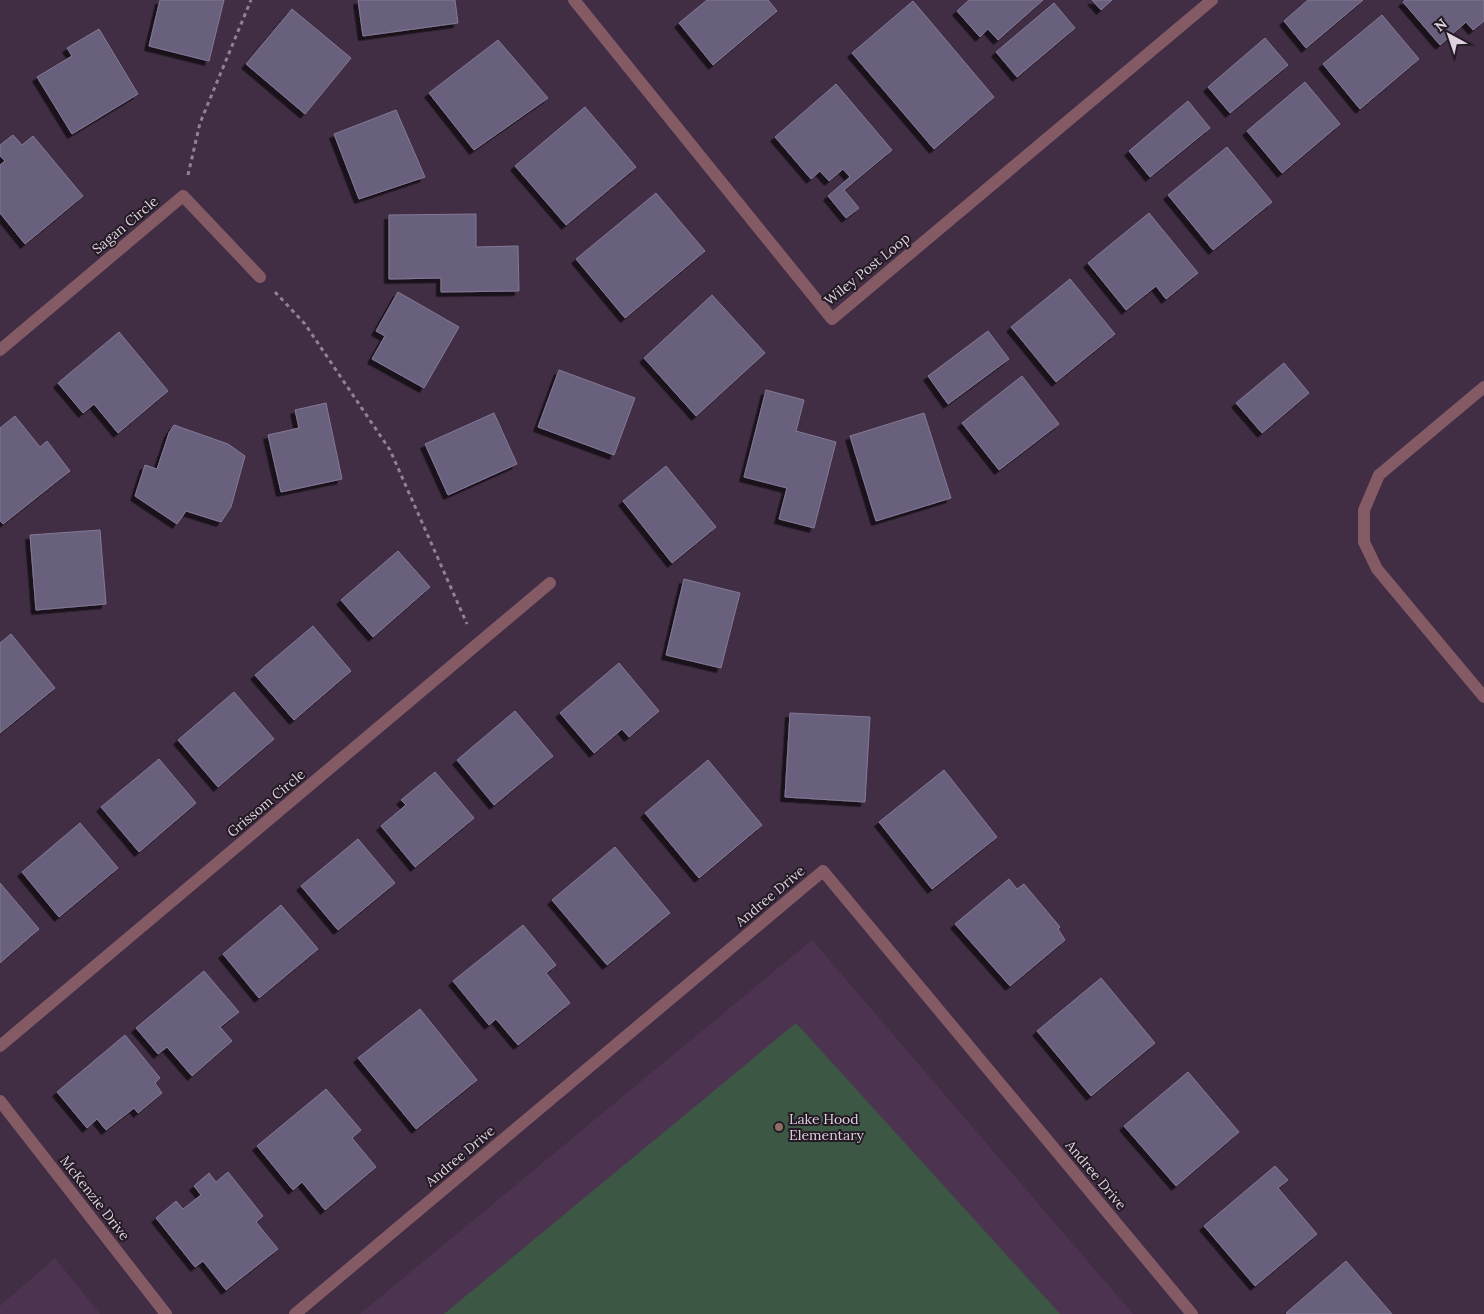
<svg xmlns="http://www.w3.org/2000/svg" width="1484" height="1314" viewBox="0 0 1484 1314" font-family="Lora,serif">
	<defs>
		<filter id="shadow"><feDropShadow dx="-4.5" dy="4.5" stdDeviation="0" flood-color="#0009"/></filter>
	</defs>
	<rect width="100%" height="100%" fill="#422e44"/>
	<g fill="#4c3450">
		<polygon points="812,940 1133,1314 360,1314"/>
		<polygon points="55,1258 100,1314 0,1314 0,1306"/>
	</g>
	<polygon fill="#3c5845" points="796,1023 1060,1314 444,1314"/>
	<g fill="#69617d" stroke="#827997" filter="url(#shadow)">
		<polygon points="160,0 224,0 209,61 149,46"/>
		<polygon points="358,0 455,0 458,23 363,36"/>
		<polygon points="707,0 768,0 777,11 713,65 679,23"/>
		<polygon points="969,0 1043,0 998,40 988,29 980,37 957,11"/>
		<polygon points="1092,0 1112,0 1101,10"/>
		<polygon points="1308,0 1363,0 1306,48 1284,21"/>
		<polygon points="1405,0 1484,0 1484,21 1473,30 1466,22 1440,45 1403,2"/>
		<polygon points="913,1 994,97 934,149 852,53"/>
		<polygon points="1054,3 1075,28 1017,77 996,52"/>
		<polygon points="292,9 351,58 305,114 246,64"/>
		<polygon points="1382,15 1419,59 1360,109 1323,64"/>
		<polygon points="99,29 138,94 72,134 37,77 72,56 67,48"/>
		<polygon points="1265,38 1288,65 1230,113 1208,87"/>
		<polygon points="498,40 548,98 474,150 429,93"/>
		<polygon points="1305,82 1340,124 1282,173 1247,131"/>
		<polygon points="836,84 892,150 844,190 859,208 846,218 828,196 850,177 843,169 829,181 820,171 811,179 775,137"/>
		<polygon points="1188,101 1210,128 1150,177 1129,151"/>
		<polygon points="585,107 636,167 566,225 515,166"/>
		<polygon points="396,110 425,177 359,199 334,134"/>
		<polygon points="13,135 22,145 33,136 83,196 25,244 0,213 0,165 5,161 0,156 0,145"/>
		<polygon points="1227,147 1272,202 1213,250 1168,195"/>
		<polygon points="656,193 705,251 625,318 576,259"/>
		<polygon points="1149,213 1198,273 1166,299 1156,286 1126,310 1088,263"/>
		<polygon points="476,214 476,247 518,246 519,291 441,292 441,278 389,279 389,215"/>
		<polygon points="1070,279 1115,334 1056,382 1011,327"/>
		<polygon points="398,292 459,327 424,388 372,359 385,336 376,331"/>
		<polygon points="712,295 765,353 696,416 644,358"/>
		<polygon points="988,331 1009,359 948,404 928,376"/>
		<polygon points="119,332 168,391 118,433 94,404 83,413 58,383"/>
		<polygon points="1284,363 1309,393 1262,433 1236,403"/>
		<polygon points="559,370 635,398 614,455 538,427"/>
		<polygon points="1022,376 1059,424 999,470 962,423"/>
		<polygon points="766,390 804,400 796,431 836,442 814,528 779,519 787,488 744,477"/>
		<polygon points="326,403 342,479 281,492 268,435 299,428 295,410"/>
		<polygon points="494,413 517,464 448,495 425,444"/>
		<polygon points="924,413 951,498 876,521 850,436"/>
		<polygon points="15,416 40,447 47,441 70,471 3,524 0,521 0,428"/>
		<polygon points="174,425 228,444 245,456 231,507 221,522 186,511 177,524 135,496 145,465 157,469 169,433"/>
		<polygon points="666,466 716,527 672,563 623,501"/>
		<polygon points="100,530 106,604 36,610 30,535"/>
		<polygon points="398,551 430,587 373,637 341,600"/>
		<polygon points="684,579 740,593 721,668 666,655"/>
		<polygon points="313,626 351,671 294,720 255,675"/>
		<polygon points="11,634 55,688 0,733 0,643"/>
		<polygon points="619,663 659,711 629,737 622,729 594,753 560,713"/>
		<polygon points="234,692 274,739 218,787 178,740"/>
		<polygon points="515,711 553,756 494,805 457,760"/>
		<polygon points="790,713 870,717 865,802 785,797"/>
		<polygon points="159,759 196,803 139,852 101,807"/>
		<polygon points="708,760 762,825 699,878 645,813"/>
		<polygon points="944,770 997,837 932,889 879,822"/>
		<polygon points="435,772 474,818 415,867 381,826 406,805 401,800"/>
		<polygon points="80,823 118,868 59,917 22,872"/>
		<polygon points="358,839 395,883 338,930 301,886"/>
		<polygon points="615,847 670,913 607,965 552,900"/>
		<polygon points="1009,879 1017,889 1024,884 1060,927 1058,929 1065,940 1010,986 955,924"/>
		<polygon points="0,883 39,929 0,963"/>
		<polygon points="281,905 318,949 259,998 223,954"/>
		<polygon points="523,925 556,965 546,973 570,1003 518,1045 496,1019 489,1025 453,981"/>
		<polygon points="204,971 239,1012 220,1027 232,1041 192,1076 167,1047 158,1054 136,1028"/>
		<polygon points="1101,978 1155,1043 1091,1096 1037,1031"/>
		<polygon points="420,1009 477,1080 416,1129 358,1058"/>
		<polygon points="125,1035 160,1078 155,1083 162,1093 138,1113 134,1108 106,1130 97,1119 87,1128 57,1092"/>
		<polygon points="1188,1072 1239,1132 1176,1186 1124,1126"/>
		<polygon points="326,1089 361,1130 352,1138 376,1167 325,1210 302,1182 293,1190 257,1146"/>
		<polygon points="1275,1166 1288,1180 1278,1188 1317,1234 1255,1286 1204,1226"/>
		<polygon points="228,1172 263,1216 256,1222 278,1249 226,1290 203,1261 195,1267 156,1218 176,1201 183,1209 201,1195 194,1186 209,1173 216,1182"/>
		<polygon points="1346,1261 1392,1314 1287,1314 1286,1313"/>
	</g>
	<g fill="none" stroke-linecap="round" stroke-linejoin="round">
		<g stroke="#918193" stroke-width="3" stroke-dasharray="4 4" stroke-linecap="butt">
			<polyline points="188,175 200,123 251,0"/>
			<polyline points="275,292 305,324 390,450 467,624"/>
		</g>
		<polyline stroke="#845a65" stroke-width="12" points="1484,387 1379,475 1364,510 1364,542 1377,569 1484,697"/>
		<g stroke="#845a65" stroke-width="12">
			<polyline points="574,0 832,319 1212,0"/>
			<polyline points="0,350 183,196 260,277"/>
			<polyline points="0,1046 550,583"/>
			<polyline points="0,1101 166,1314"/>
			<polyline points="295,1314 823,871 1192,1314"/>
		</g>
	</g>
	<circle fill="#8d6e63" stroke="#231a24" stroke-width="2" cx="779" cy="1127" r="5"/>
	<g text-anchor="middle" stroke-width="4" stroke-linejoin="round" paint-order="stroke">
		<g font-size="14" fill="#ded2e0" stroke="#231a24">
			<text transform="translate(125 225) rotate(-40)" y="5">Sagan Circle</text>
			<text transform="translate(867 269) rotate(-39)" y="5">Wiley Post Loop</text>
			<text transform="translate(266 803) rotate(-40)" y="5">Grissom Circle</text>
			<text transform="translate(770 896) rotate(-40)" y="5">Andree Drive</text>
			<text transform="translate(460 1156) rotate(-40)" y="5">Andree Drive</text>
			<text transform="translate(1096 1175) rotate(50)" y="5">Andree Drive</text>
			<text transform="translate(95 1198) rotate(52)" y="5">McKenzie Drive</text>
		</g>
		<g font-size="14" fill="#ded2e0" stroke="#231a24" text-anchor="start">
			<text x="789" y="1124">Lake Hood<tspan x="789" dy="16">Elementary</tspan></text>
		</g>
	</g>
	<g transform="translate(1449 35) rotate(320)" stroke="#231a24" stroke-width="4" paint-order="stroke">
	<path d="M0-4L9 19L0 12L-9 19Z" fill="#ded2e0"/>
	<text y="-8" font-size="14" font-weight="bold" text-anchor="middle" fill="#ded2e0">N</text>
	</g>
</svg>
